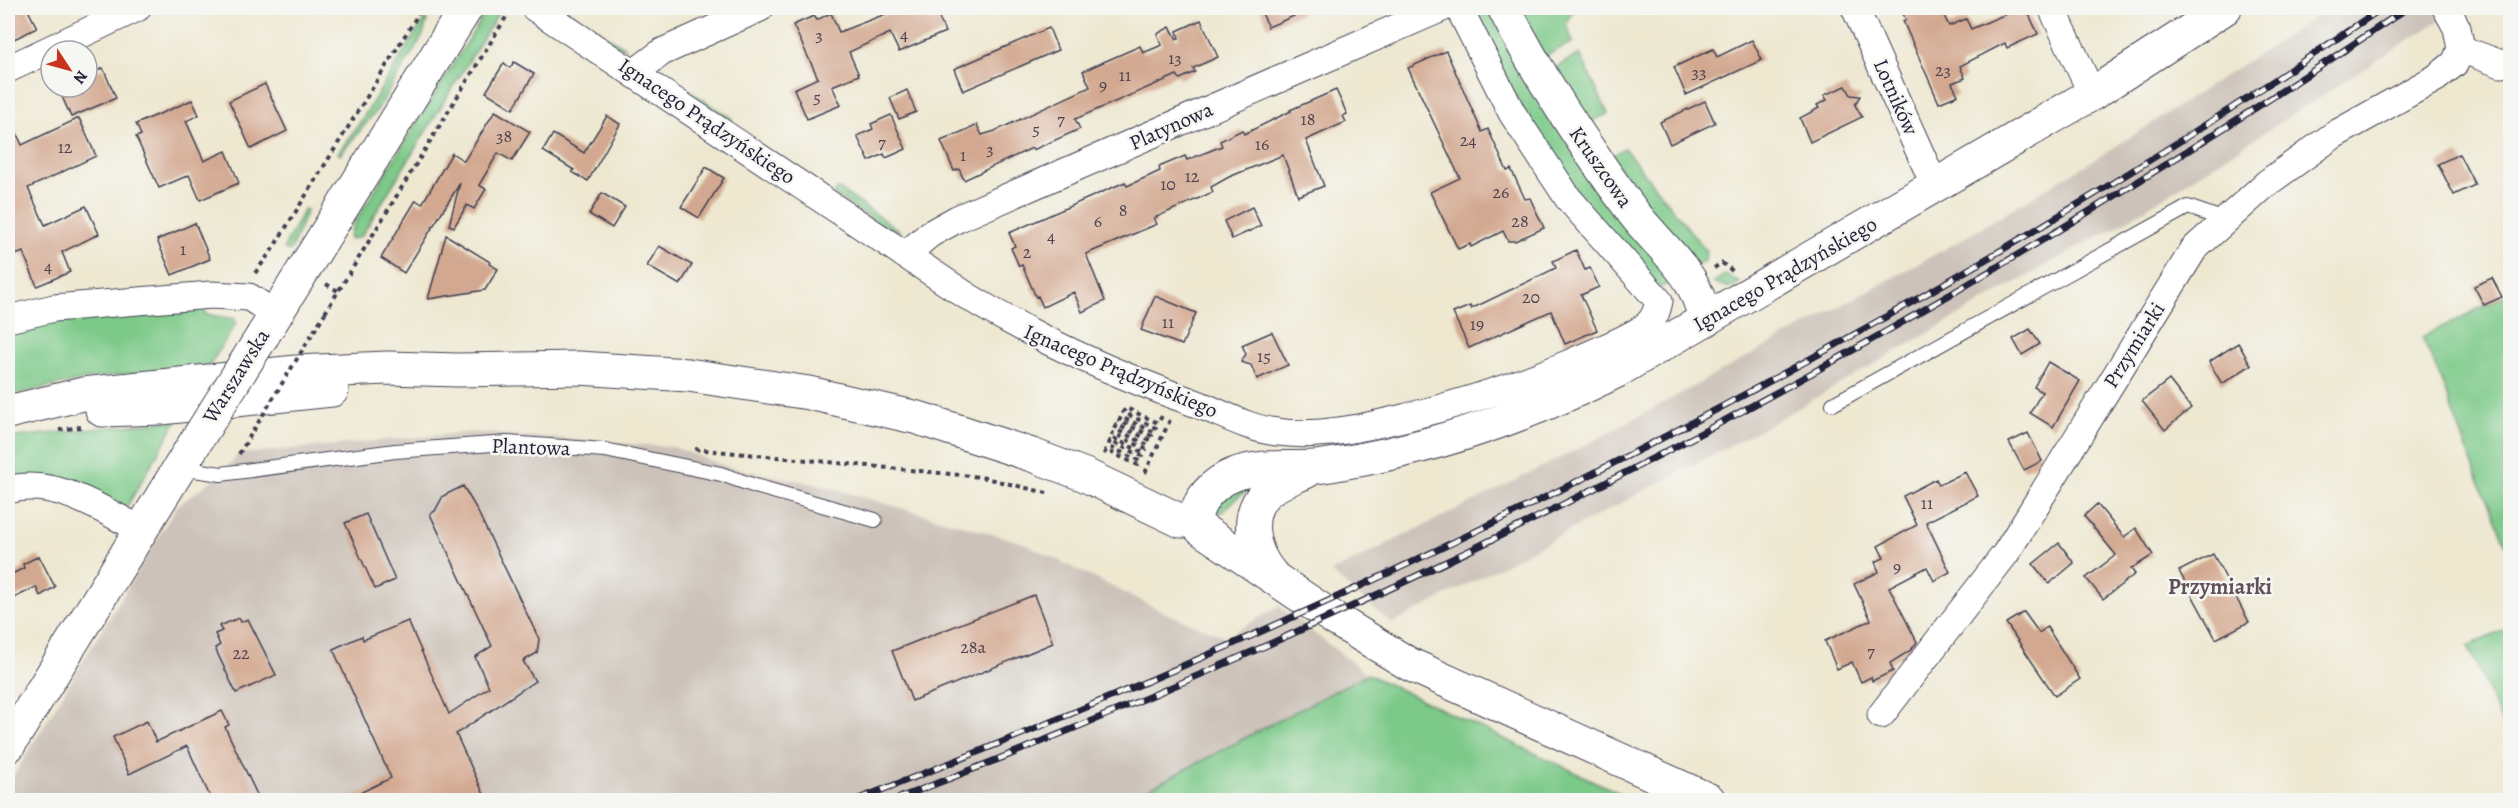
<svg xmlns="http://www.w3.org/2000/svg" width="2518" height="808" viewBox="0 0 2518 808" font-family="Alegreya,serif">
	<rect width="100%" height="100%" fill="#f6f6f2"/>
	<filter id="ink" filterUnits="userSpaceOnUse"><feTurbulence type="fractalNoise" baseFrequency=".0167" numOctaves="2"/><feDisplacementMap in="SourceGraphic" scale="12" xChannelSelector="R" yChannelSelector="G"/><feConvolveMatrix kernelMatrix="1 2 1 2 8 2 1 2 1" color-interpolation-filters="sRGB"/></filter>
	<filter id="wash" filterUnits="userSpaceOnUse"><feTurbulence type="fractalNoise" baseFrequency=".008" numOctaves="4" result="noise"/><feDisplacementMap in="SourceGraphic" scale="24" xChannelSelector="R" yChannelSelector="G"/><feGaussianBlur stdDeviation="1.35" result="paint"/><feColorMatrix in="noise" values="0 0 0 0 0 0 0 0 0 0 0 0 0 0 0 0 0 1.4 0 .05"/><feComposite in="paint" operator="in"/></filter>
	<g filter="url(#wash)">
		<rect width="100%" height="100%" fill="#eee8d1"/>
		<g fill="#ccc2b9">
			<polygon points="2330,8 2459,8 2109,232 2092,239 1767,426 1392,624 1331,572 1588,444 1954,244 2110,150"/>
			<polygon points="472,432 673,447 728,467 820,485 1021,542 1166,613 1226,637 1279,606 1367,674 1634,800 8,800 8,785 177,506 221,474 239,454"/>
		</g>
		<g fill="#7cc988" stroke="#4f7662" stroke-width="1.5">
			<polygon points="491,8 501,8 501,9 362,235 358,238 351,239 349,237 352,227 485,13"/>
			<polygon points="555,8 564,8 627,49 617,47"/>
			<polygon points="1474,8 1490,8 1672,282 1659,288 1617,243 1543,147 1472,15"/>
			<polygon points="1516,8 1579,8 1571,14 1566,24 1573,42 1543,57"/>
			<polygon points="424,20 427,20 423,35 377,110 340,155 338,153 361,121"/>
			<polygon points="1580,54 1608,114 1586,124 1554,68"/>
			<polygon points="665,74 732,119 729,124 666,80"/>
			<polygon points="1624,148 1706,251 1705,261 1694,267 1611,157"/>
			<polygon points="837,189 839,189 900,231 889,230 833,194"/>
			<polygon points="304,209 307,210 291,250 288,251 284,248"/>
			<polygon points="1724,275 1741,282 1731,288 1713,283"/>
			<polygon points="2510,293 2510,554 2478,479 2437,370 2422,337"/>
			<polygon points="205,305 205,314 235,319 236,323 210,365 93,378 8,395 8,326"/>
			<polygon points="177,420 125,510 8,485 8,438"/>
			<polygon points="1234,483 1253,487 1239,496 1222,512 1218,512 1216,508"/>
			<polygon points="2510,628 2510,741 2468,646"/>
			<polygon points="1367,674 1634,800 1127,800"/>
		</g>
		<g id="blocks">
			<g fill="#d3a890">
				<polygon points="20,8 27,8 37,28 8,42 8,13"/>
				<polygon points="901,8 935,8 945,32 899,52 890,33 849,52 859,75 832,86 841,105 807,119 794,89 818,78 793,25 814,16 817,20 831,13 839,32"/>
				<polygon points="1260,8 1313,8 1268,27"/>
				<polygon points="1900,8 1940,8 1949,26 1966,19 1971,29 2020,8 2026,8 2038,34 2007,48 2005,43 1960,66 1965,78 1952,83 1958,95 1939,103 1903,21 1906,20"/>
				<polygon points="1201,20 1218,57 1193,68 1195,72 1180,79 1177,75 1075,119 1080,129 1033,150 1032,148 964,180 959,169 954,171 941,141 977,125 982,135 995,131 1090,87 1083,71 1140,46 1143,53 1162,45 1157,34 1170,27 1177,39 1179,38 1177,31"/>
				<polygon points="1049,28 1058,50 963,91 954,69"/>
				<polygon points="1752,40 1762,60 1686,95 1674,67 1713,49 1717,57"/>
				<polygon points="1446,51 1482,132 1488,129 1507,171 1511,169 1525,199 1530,198 1544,228 1515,241 1508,241 1503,231 1471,247 1470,244 1458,249 1430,192 1460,178 1408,68"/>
				<polygon points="514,62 534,74 513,109 486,92 504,63 510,68"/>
				<polygon points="103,68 116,98 71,117 58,87 87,87 87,75"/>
				<polygon points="265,84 287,131 251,149 229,101"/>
				<polygon points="1846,86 1851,95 1860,96 1855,105 1862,117 1810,142 1800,118 1819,108 1817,105 1827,100 1824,95"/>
				<polygon points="907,90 916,112 899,119 890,98"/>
				<polygon points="1336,90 1347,114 1343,116 1346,122 1306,140 1324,186 1298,196 1283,155 1229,177 1211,187 1213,192 1154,218 1157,224 1086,254 1105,301 1082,312 1074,292 1043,307 1038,296 1036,297 1022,265 1019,266 1011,248 1015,246 1009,233 1125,182 1127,186 1160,171 1159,167 1185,156 1187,160 1222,146 1220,141 1242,130 1244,134 1291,111 1290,110"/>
				<polygon points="192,100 199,115 186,121 204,161 226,151 239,183 200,200 189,175 159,188 136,137 141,135 136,124"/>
				<polygon points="1705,101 1715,123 1670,144 1660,122"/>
				<polygon points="495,111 530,132 512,161 498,153 479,185 486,189 474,209 467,205 454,227 449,225 460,183 404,273 381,258 416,200 422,204 452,153 464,161"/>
				<polygon points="8,113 22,145 79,118 96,156 28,188 45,225 86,206 99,234 62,252 70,272 37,286 23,252 8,258"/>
				<polygon points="891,115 906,149 886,158 884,154 869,161 857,136 873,129 871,124"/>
				<polygon points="607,116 620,124 588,181 572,172 574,170 543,151 553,134 584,153"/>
				<polygon points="2459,154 2475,185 2454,195 2438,164"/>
				<polygon points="706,167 724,178 699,218 681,207"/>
				<polygon points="602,193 625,207 612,228 589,214"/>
				<polygon points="1252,207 1261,226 1232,239 1224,221"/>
				<polygon points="195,223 210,259 172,275 157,240"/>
				<polygon points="446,235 490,262 489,264 498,269 485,290 428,299"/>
				<polygon points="659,246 692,265 680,285 647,266"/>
				<polygon points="1576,250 1585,270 1590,268 1599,287 1581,295 1597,330 1565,344 1551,311 1469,348 1453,313 1470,306 1471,309 1556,268 1553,261"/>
				<polygon points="2492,278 2502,297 2484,305 2474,286"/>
				<polygon points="1155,296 1196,313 1182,345 1141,330"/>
				<polygon points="2030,329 2040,344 2022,355 2013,339"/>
				<polygon points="1272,332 1288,365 1257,379 1251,365 1241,362 1246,354 1242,345"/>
				<polygon points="2238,343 2251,365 2222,384 2209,362"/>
				<polygon points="2048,362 2080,381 2053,427 2030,413 2042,392 2034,387"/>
				<polygon points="2169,380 2191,408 2165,430 2142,401"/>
				<polygon points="2028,433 2042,461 2024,470 2009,442"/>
				<polygon points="1965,472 1978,496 1926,522 1950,572 1934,581 1927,567 1889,587 1917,642 1911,650 1890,663 1893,671 1872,681 1871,677 1861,682 1852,662 1837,669 1825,641 1871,620 1854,584 1879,572 1875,562 1884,558 1878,546 1917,525 1903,496 1936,479 1939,485"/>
				<polygon points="463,486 476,508 539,639 537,653 523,661 535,681 456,734 487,801 343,801 391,778 333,649 362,636 363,640 408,621 449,714 489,687 475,657 492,646 430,514 435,511 443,496"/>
				<polygon points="2097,504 2124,537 2136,528 2153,555 2131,569 2135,574 2103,599 2086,578 2116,555 2084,516"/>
				<polygon points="366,514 395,580 375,589 345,523"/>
				<polygon points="2059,543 2074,563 2049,584 2033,564"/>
				<polygon points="2213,554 2249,622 2216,639 2179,571"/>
				<polygon points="39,556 55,587 40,596 36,587 8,601 8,576 24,568 23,564"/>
				<polygon points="1034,595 1053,643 912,701 892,651"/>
				<polygon points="2024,612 2039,633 2047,627 2080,679 2055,696 2006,623"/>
				<polygon points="239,618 241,622 248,619 276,675 236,693 215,648 220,645 215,634 222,631 219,626"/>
				<polygon points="222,711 229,725 225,727 260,801 212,801 187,746 129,774 113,737 147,721 156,742"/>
			</g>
		</g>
	</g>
	<g filter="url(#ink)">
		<use href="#blocks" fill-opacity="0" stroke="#414052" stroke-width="1.5"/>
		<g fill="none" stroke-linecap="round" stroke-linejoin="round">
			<g stroke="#414052" stroke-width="16">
				<g id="lane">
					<polyline points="1833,404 2188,207 2225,220"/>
					<polyline points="181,468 221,474 395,451 507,443 605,450 721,474 755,486 875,520"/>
				</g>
			</g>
			<g stroke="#414052" stroke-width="29">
				<g id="street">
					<path d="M 535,8 L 967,296 C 1042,342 1117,375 1200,405 C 1225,415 1250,429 1277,432 C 1320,438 1365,427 1407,417 C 1463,403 1517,386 1570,363 C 1589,354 1633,338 1647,325 C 1655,318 1657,310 1659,301 L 1568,198 L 1512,113 L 1459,8"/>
					<polyline points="1855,8 1935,186"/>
					<polyline points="2052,8 2092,94"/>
					<polyline points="2461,49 2501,64 2510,62"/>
					<polyline points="8,69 137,8"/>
					<polyline points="634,73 662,52 760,8"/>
					<polyline points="905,255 930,234 957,219 1442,8"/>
					<polyline points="8,319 54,308 211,295 249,297 275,314"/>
					<path d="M 8,490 C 56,477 101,510 142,530"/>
					<polyline points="1881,715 2006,553 2194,249 2267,183 2334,135 2436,78 2455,63 2461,49 2457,28 2446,8"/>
				</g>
			</g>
			<g stroke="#414052" stroke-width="35">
				<g id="secondary">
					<path d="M 1504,8 C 1540,79 1583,144 1630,208 C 1648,234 1675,255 1691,282 C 1698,294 1702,307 1706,320"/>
					<polyline points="263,335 466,8"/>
					<polyline points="102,410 161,408 332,390"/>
					<polyline points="8,412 83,394 296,372 387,368 458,370 579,368 688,375 809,393 918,418 1032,455 1085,475 1181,521 1195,521"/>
					<path d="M 1195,521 C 1197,500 1213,483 1233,475 C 1260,464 1287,469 1314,467 C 1329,466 1345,462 1359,460 C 1450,443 1535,412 1617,371 L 2092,94 L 2225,8"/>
					<polyline points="1195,521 1201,529 1335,619 1409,664 1709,800"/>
					<path d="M 1272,575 C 1252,553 1242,512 1269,490 C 1279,482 1295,477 1307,471"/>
					<polyline points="8,746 188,454"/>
				</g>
			</g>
			<g stroke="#414052" stroke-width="4" stroke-dasharray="4.5 4.5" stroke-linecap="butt">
				<polyline points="1714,268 1722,263 1734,272"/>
				<polyline points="255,273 272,250 422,8"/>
				<polyline points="326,284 338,291"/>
				<polyline points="325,313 511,9"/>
				<polyline points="59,430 81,427"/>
				<polyline points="695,449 981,477 1051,494"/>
				<polyline points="1104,454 1106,450 1138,465 1140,461 1108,446 1110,441 1142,456 1144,453 1111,437 1113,433 1146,449 1148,445 1115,429 1117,425 1150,440 1152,436 1119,421 1121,417 1154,432 1156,428 1123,412 1126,408 1158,423 1162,416"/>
				<polyline points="1145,473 1171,418"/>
			</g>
			<use href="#lane" stroke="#fff" stroke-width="14"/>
			<use href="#street" stroke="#fff" stroke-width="27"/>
			<use href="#secondary" stroke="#fff" stroke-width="33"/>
			<g stroke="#22223b" stroke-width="7">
				<g id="rail">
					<path d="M 856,800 C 1392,593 1908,333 2382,8"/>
					<path d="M 894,800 C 1314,639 1720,439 2103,203 C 2206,140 2308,76 2407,8"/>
				</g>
			</g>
			<use href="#rail" stroke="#f6f6f2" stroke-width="4.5" stroke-dasharray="14" stroke-linecap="butt"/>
			<g stroke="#414052" stroke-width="35" stroke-linecap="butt">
				<polyline id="secondary-bridge" points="188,454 263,335"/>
			</g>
			<polyline stroke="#414052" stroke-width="4" stroke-dasharray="4.5 4.5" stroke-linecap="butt" points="239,454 325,313"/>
			<use href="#secondary-bridge" stroke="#fff" stroke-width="33"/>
		</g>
	</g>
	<g text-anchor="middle" stroke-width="5" stroke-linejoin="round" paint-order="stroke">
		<g font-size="18" fill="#4e4450">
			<text x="904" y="40">4</text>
			<text x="819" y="41">3</text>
			<text x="1175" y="64">13</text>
			<text x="1943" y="76">23</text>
			<text x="1699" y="78">33</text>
			<text x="1125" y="81">11</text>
			<text x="1103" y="91">9</text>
			<text x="817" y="103">5</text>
			<text x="1061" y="125">7</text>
			<text x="1308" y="125">18</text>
			<text x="1036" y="135">5</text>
			<text x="504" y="142">38</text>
			<text x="1468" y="146">24</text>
			<text x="882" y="148">7</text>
			<text x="1262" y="150">16</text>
			<text x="65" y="153">12</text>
			<text x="990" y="155">3</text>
			<text x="963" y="161">1</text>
			<text x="1192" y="182">12</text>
			<text x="1168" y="190">10</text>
			<text x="1501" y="198">26</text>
			<text x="1123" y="216">8</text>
			<text x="1098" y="227">6</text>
			<text x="1520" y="227">28</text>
			<text x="1051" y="242">4</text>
			<text x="183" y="255">1</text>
			<text x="1027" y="258">2</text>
			<text x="48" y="272">4</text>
			<text x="1531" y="303">20</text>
			<text x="1168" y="328">11</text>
			<text x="1477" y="330">19</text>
			<text x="1264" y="362">15</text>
			<text x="1927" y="509">11</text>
			<text x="1897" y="573">9</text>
			<text x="973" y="653">28a</text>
			<text x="1871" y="657">7</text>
			<text x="241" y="659">22</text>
		</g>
		<g font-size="21" fill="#22223b" stroke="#f6f6f2">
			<text transform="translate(1896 97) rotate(66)" y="7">Lotników</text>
			<text transform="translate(707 121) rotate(34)" y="7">Ignacego Prądzyńskiego</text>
			<text transform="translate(1171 126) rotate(-24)" y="7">Platynowa</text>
			<text transform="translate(1601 167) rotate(55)" y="7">Kruszcowa</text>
			<text transform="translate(1785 274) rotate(-30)" y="7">Ignacego Prądzyńskiego</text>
			<text transform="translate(2134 345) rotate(-58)" y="7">Przymiarki</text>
			<text transform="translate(1121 371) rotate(23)" y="7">Ignacego Prądzyńskiego</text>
			<text transform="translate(236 376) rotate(-58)" y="7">Warszawska</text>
			<text transform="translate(531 447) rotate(2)" y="7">Plantowa</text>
		</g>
		<g font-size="22" font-weight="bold" fill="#605159" stroke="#f6f6f2">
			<text x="2220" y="594">Przymiarki</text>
		</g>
	</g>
	<rect width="2518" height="808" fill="none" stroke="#f6f6f2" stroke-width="30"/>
	<g transform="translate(69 69) rotate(126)"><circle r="28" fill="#f6f6f2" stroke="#a1a1a9" stroke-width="1.5"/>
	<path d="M0-4.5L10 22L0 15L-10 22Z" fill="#c8321e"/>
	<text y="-9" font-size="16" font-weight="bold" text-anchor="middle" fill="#22223b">N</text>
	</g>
</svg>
